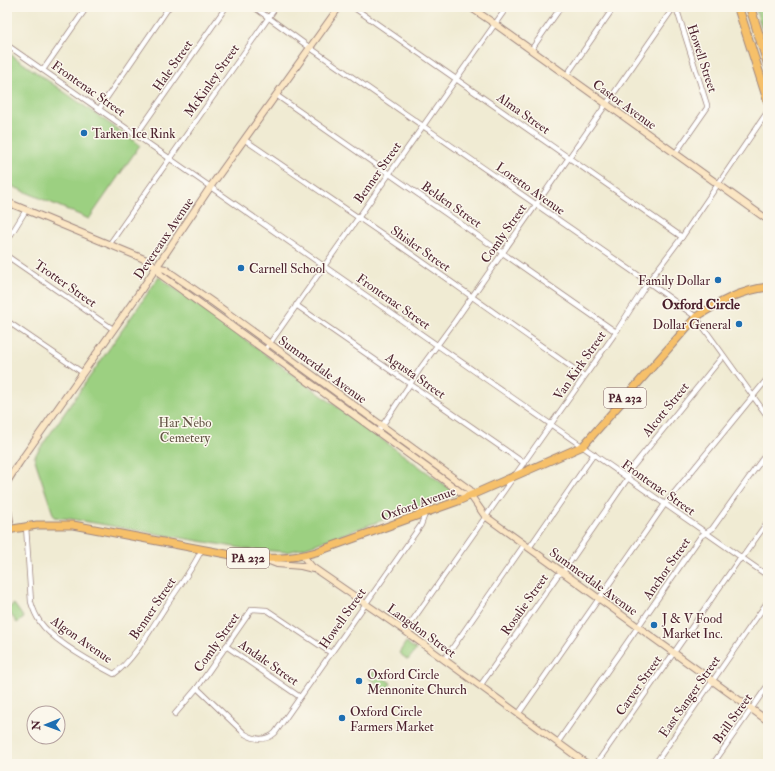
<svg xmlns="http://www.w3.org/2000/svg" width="775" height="771" viewBox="0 0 775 771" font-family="'IM FELL Double Pica',serif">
	<rect width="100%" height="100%" fill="#fbf7ec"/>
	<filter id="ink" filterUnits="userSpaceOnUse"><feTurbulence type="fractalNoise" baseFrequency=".025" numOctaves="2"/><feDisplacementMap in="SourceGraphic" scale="8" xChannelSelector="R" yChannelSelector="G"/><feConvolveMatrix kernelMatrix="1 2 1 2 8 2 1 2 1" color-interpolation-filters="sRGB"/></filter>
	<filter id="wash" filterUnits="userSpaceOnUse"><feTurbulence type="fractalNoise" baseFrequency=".012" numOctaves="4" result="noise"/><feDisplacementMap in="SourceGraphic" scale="16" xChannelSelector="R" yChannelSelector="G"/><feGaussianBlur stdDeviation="0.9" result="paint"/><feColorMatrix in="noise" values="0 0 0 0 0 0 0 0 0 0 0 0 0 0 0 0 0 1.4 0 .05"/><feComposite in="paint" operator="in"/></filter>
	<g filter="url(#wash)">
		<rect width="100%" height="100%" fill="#f0ebd3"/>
		<g fill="#9cd081" stroke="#737856">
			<polygon points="755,7 765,7 768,9 768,48"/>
			<polygon points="7,52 140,145 89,219 7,184"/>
			<polygon points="159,277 457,494 304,548 287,552 246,549 71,519 54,517 34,457"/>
			<polygon points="14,604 24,618 17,623 7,609"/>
			<polygon points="406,642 416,650 408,660 399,653"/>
			<polygon points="374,671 391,683 386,690 369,678"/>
		</g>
	</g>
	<g filter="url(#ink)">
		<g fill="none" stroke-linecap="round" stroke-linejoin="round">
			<g stroke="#9d857f" stroke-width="6">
				<g id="street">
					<polyline points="254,7 309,47 648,282 696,317 768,417"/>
					<polyline points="353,7 682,237"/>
					<polyline points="7,45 768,576"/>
					<polyline points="531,50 561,7"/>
					<polyline points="43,70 87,7"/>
					<polyline points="566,76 614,7"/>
					<polyline points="276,95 616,332"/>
					<polyline points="99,109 169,7"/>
					<polyline points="136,135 226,7"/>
					<polyline points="245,140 413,255 584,376"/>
					<polyline points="675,154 707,108 707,105 676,7"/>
					<polyline points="7,241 26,210"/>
					<polyline points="109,245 276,7"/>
					<polyline points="7,256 113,329"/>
					<polyline points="296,305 524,463"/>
					<polyline points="7,321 83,373"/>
					<polyline points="265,350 507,7"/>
					<polyline points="378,432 422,366 455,321 674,7"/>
					<path d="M 26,526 L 31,602 C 33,609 36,616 40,622 C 53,641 93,663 114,674 C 134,660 152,627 166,606 C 178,588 192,570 202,549"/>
					<polyline points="529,548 594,454"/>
					<polyline points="405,631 616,332 648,282 682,237 768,111"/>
					<polyline points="226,646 300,697"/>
					<polyline points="444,660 524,545"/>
					<polyline points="480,686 558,575 563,572 628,478 630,470 723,356"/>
					<path d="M 197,688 L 245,734 C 255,740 266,741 275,733 L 421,525 L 425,514"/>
					<polyline points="519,713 665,504 768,378"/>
					<polyline points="175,714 197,688 252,609 267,610 331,653"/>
					<polyline points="558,742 701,536 712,529 768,451"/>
					<polyline points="596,764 738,561 742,558 768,521"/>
					<polyline points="655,764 768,601"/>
					<polyline points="713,764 768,685"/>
					<polyline points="767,764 768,763"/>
				</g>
			</g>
			<g stroke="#9d857f" stroke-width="8">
				<g id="secondary">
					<polyline points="470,7 495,24 768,220"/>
					<polyline points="7,202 149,261 156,267 161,275 462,493 471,496"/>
					<polyline points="156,267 165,269 214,303 470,490 471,496 485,516 768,721"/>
					<polyline points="7,482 19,463 135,299 211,186 339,7"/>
					<polyline points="7,505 10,521"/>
					<polyline points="303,556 312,567 405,631 587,764"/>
					<polyline points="264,559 277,564 301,566 313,569"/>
				</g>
			</g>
			<g stroke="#9d857f" stroke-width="9">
				<path id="primary" d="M 7,530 L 37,525 L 73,525 L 237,556 C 264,559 289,560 316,552 L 458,501 L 583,446 L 696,317 C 718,303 741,290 768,287"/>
			</g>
			<g stroke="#9d857f" stroke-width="10">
				<g id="highway">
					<polyline points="738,7 768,101"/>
					<polyline points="750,7 768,64"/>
				</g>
			</g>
			<use href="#street" stroke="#fff" stroke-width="4.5"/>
			<use href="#secondary" stroke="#fbe6c4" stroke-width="6"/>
			<use href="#primary" stroke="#f6c06b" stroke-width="7"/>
			<use href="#highway" stroke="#f6c06b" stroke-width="8"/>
		</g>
	</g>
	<g fill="#1f6fb2" stroke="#fbf7ec" stroke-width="1.5">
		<circle cx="84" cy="133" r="4"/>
		<circle cx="241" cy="268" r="4"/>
		<circle cx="718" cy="280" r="4"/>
		<circle cx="739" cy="324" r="4"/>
		<circle cx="654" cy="625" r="4"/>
		<circle cx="359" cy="681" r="4"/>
		<circle cx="342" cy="718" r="4"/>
	</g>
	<g text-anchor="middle" stroke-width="3" stroke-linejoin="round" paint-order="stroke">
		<g fill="#fbf7ec" stroke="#7f6065" stroke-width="1">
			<rect x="604" y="388" width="42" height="20" rx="3"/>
			<rect x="227" y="548" width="42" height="20" rx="3"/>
		</g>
		<g font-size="12" font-weight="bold" fill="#4a1f2b">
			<text x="625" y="402">PA 232</text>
			<text x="248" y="562">PA 232</text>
		</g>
		<g font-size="13" fill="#4a1f2b" stroke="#fbf7ec">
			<text transform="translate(703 58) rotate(72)" y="5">Howell Street</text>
			<text transform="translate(172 65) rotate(-55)" y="5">Hale Street</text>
			<text transform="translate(211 80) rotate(-55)" y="5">McKinley Street</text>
			<text transform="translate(89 88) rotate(35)" y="5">Frontenac Street</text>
			<text transform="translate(625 104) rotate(36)" y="5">Castor Avenue</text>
			<text transform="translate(524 113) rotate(35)" y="5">Alma Street</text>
			<text transform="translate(377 172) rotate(-55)" y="5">Benner Street</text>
			<text transform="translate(531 188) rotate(35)" y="5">Loretto Avenue</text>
			<text transform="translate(452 204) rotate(35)" y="5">Belden Street</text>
			<text transform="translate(503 233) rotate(-55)" y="5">Comly Street</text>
			<text transform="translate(163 238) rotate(-56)" y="5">Devereaux Avenue</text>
			<text transform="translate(421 248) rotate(35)" y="5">Shisler Street</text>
			<text transform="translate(66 283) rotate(35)" y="5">Trotter Street</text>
			<text transform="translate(394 301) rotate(35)" y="5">Frontenac Street</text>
			<text transform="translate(579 365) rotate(-55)" y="5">Van Kirk Street</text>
			<text transform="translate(323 369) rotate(36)" y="5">Summerdale Avenue</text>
			<text transform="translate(416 375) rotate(35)" y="5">Agusta Street</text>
			<text transform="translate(665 409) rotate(-51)" y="5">Alcott Street</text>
			<text transform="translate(659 487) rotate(35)" y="5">Frontenac Street</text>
			<text transform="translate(418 503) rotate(-20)" y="5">Oxford Avenue</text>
			<text transform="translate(666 568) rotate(-55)" y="5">Anchor Street</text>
			<text transform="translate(594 581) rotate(36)" y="5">Summerdale Avenue</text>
			<text transform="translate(524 604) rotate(-55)" y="5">Rosalie Street</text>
			<text transform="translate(152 608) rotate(-56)" y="5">Benner Street</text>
			<text transform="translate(342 618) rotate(-55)" y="5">Howell Street</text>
			<text transform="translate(422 630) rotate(36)" y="5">Langdon Street</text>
			<text transform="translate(82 639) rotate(35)" y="5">Algon Avenue</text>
			<text transform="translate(216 642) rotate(-55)" y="5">Comly Street</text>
			<text transform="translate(269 662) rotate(35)" y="5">Andale Street</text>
			<text transform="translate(638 685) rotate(-55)" y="5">Carver Street</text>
			<text transform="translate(689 696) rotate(-55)" y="5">East Sanger Street</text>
			<text transform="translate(732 718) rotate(-55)" y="5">Brill Street</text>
		</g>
		<g font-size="13" fill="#4a1f2b" stroke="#fbf7ec" text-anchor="start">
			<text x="92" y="138">Tarken Ice Rink</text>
			<text x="249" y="273">Carnell School</text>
			<text x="710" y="285" text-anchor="end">Family Dollar</text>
			<text x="731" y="329" text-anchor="end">Dollar General</text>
			<text x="662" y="623">J &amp; V Food<tspan x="662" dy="15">Market Inc.</tspan></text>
			<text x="367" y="679">Oxford Circle<tspan x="367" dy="15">Mennonite Church</tspan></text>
			<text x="350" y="716">Oxford Circle<tspan x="350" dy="15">Farmers Market</tspan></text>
		</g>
		<g font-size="13" fill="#635445" stroke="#fbf7ec">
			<text x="185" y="427">Har Nebo<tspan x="185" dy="15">Cemetery</tspan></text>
		</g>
		<g font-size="14" font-weight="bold" fill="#4a1f2b" stroke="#fbf7ec">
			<text x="701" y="309">Oxford Circle</text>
		</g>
	</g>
	<rect width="775" height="771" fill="none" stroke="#fbf7ec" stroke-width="24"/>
	<g transform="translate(46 725) rotate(269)"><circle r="19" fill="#fbf7ec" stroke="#b4a19f"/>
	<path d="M0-3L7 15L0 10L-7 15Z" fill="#1f6fb2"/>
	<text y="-6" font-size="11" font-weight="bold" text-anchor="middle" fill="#4a1f2b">N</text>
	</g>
</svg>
